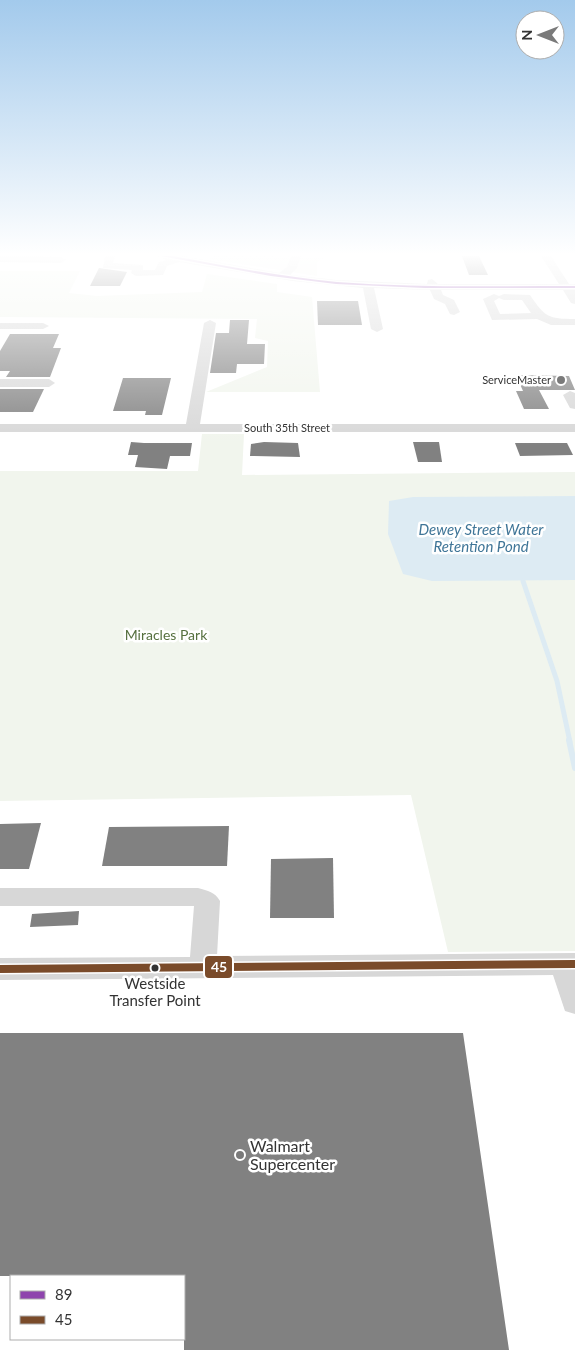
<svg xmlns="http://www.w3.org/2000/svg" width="575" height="1350" viewBox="0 0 575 1350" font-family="Lato,sans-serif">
	<rect width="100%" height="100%" fill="#fff"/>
	<g fill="#f1f5ed">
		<polygon points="213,256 327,257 317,262 317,276 209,259"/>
		<polygon points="0,271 80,271 69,293 97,296 202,292 207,274 277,284 277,292 312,297 320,392 206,392 267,367 268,341 255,338 257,319 0,317"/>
		<polygon points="202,434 244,434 242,475 575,472 575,951 448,952 411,795 0,801 0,471 198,471"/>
	</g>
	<polygon fill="#ddebf3" points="575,496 575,580 432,581 403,574 388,534 389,501 413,497"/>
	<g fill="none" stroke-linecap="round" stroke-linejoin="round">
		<polyline stroke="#ddebf3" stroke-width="5" points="523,581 557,681 570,742"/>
		<polyline stroke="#ddebf3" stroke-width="6" points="569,740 575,768"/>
	</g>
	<g fill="#818181">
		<polygon points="462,256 479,256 488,275 469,275"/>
		<polygon points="99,268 127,272 120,286 90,286"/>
		<polygon points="317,301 358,301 362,325 318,325"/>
		<polygon points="230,320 249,320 247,344 265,344 264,364 237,364 236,373 210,373 216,333 229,333"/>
		<polygon points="10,334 59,334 53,348 61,348 50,377 6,377 10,371 0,371 0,351"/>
		<polygon points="516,375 569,376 575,390 539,390 549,409 524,409 516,391 523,391"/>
		<polygon points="123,378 171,378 162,415 145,415 146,411 113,411"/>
		<polygon points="0,389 44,389 33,412 0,412"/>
		<polygon points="131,442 144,443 192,443 190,456 170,456 167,469 135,467 138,455 128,455"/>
		<polygon points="264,442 298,443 300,457 250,456 251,444"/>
		<polygon points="413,442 439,442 442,462 418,462"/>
		<polygon points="515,443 567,443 573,455 520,456"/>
		<polygon points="41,823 29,869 0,869 0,824"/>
		<polygon points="229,826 227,866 102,866 109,827"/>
		<polygon points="333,858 334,918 270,918 271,859"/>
		<polygon points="79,911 78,925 30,927 32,914"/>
		<polygon points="0,1033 463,1033 509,1350 184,1350 184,1276 0,1276"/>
	</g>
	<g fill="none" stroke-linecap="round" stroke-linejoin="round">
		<g fill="#d7d7d7" fill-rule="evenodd">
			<polygon points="0,256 61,257 66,260 61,263 0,262"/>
			<polygon points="105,256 115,256 113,263 143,265 143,270 155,270 159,262 166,260 158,256 183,256 279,273 287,267 291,256 301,256 297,268 290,275 336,280 427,284 428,280 432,279 438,284 559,284 541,256 551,256 569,284 575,284 575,304 571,303 563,290 441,290 443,295 454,300 460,312 454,315 450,314 445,304 434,299 430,290 374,288 383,329 377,332 371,329 363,288 293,281 179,262 167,266 163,275 136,276 131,273 132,270 103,268"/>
			<path d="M 494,294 L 499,296 L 504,294 L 530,295 C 545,317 548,319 575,319 L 575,325 L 551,325 L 537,319 L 492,320 L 483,299 ZM 499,298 L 504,300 L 522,300 L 531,313 L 500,314 L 494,301 Z"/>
			<polygon points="210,320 216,323 200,424 575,424 575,432 0,432 0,424 186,424 204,323"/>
			<polygon points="0,323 43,323 49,326 43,329 0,329"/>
			<polygon points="0,379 49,379 55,383 49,387 0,387"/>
			<polygon points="570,391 575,393 575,409 570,408 563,395"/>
			<path d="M 0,888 L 198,888 C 208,891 215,892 220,901 L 217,956 L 575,953 L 575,1014 L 565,1011 L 553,975 L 0,980 L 0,958 L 190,957 L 194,906 L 0,906 Z"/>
		</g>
		<g stroke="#fff" stroke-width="3">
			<path id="bus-1" d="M 161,256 L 172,256 C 227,266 281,277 337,282 C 416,288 496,286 575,286 L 575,288 L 425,288 L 336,284 L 271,276 Z"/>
		</g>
		<g stroke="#fff" stroke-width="3">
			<polygon id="bus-2" points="575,960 575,968 0,973 0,965"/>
		</g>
		<use href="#bus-1" fill="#8e44ad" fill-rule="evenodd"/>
		<use href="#bus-2" fill="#7a4b2a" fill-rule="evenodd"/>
	</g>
	<linearGradient id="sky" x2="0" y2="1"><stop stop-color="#a3caec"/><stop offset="0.57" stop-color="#fff"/><stop offset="1" stop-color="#fff" stop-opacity="0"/></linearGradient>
	<rect width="575" height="446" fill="url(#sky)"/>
	<g fill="#7a7a7a" stroke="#fff" stroke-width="2">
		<circle cx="561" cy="380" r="5"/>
		<circle cx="240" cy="1155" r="5"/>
	</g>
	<circle fill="#333" stroke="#fff" stroke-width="2" cx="155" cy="968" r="4.5"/>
	<g text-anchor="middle" stroke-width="5" stroke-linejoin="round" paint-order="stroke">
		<g font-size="11" fill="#333" stroke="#fff" text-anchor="end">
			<text x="551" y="384">ServiceMaster</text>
		</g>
		<g font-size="11" fill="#333" stroke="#fff">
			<text x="287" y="432">South 35th Street</text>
		</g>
		<g font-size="14" fill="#56703f" stroke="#fff">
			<text x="166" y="640">Miracles Park</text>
		</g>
		<g font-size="15" font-style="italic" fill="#3f7597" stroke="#fff">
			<text x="481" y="535">Dewey Street Water<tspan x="481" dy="17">Retention Pond</tspan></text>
		</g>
		<g font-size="15" fill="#333" stroke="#fff">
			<text x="155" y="989">Westside<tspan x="155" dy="17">Transfer Point</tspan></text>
		</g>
		<g font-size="16" fill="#333" stroke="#fff" text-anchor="start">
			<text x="250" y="1152">Walmart<tspan x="250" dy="18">Supercenter</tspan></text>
		</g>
	</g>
	<rect stroke="#fff" stroke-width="2" x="204" y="955" width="29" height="24" rx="5" fill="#7a4b2a"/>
	<g font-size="14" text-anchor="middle" font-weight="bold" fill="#fff">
		<text x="219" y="972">45</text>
	</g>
	<rect x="10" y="1275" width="175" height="65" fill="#ffffff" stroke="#adadad"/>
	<rect x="20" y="1291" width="25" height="8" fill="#8e44ad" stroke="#adadad"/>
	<text x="55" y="1300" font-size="15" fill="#333333">89</text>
	<rect x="20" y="1316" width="25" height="8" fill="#7a4b2a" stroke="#adadad"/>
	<text x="55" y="1325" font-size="15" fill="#333333">45</text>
	<g transform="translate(540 35) rotate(270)"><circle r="24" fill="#ffffff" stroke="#adadad"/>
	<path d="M0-4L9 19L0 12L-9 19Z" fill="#7a7a7a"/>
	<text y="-8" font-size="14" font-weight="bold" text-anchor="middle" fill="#333333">N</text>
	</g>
</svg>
